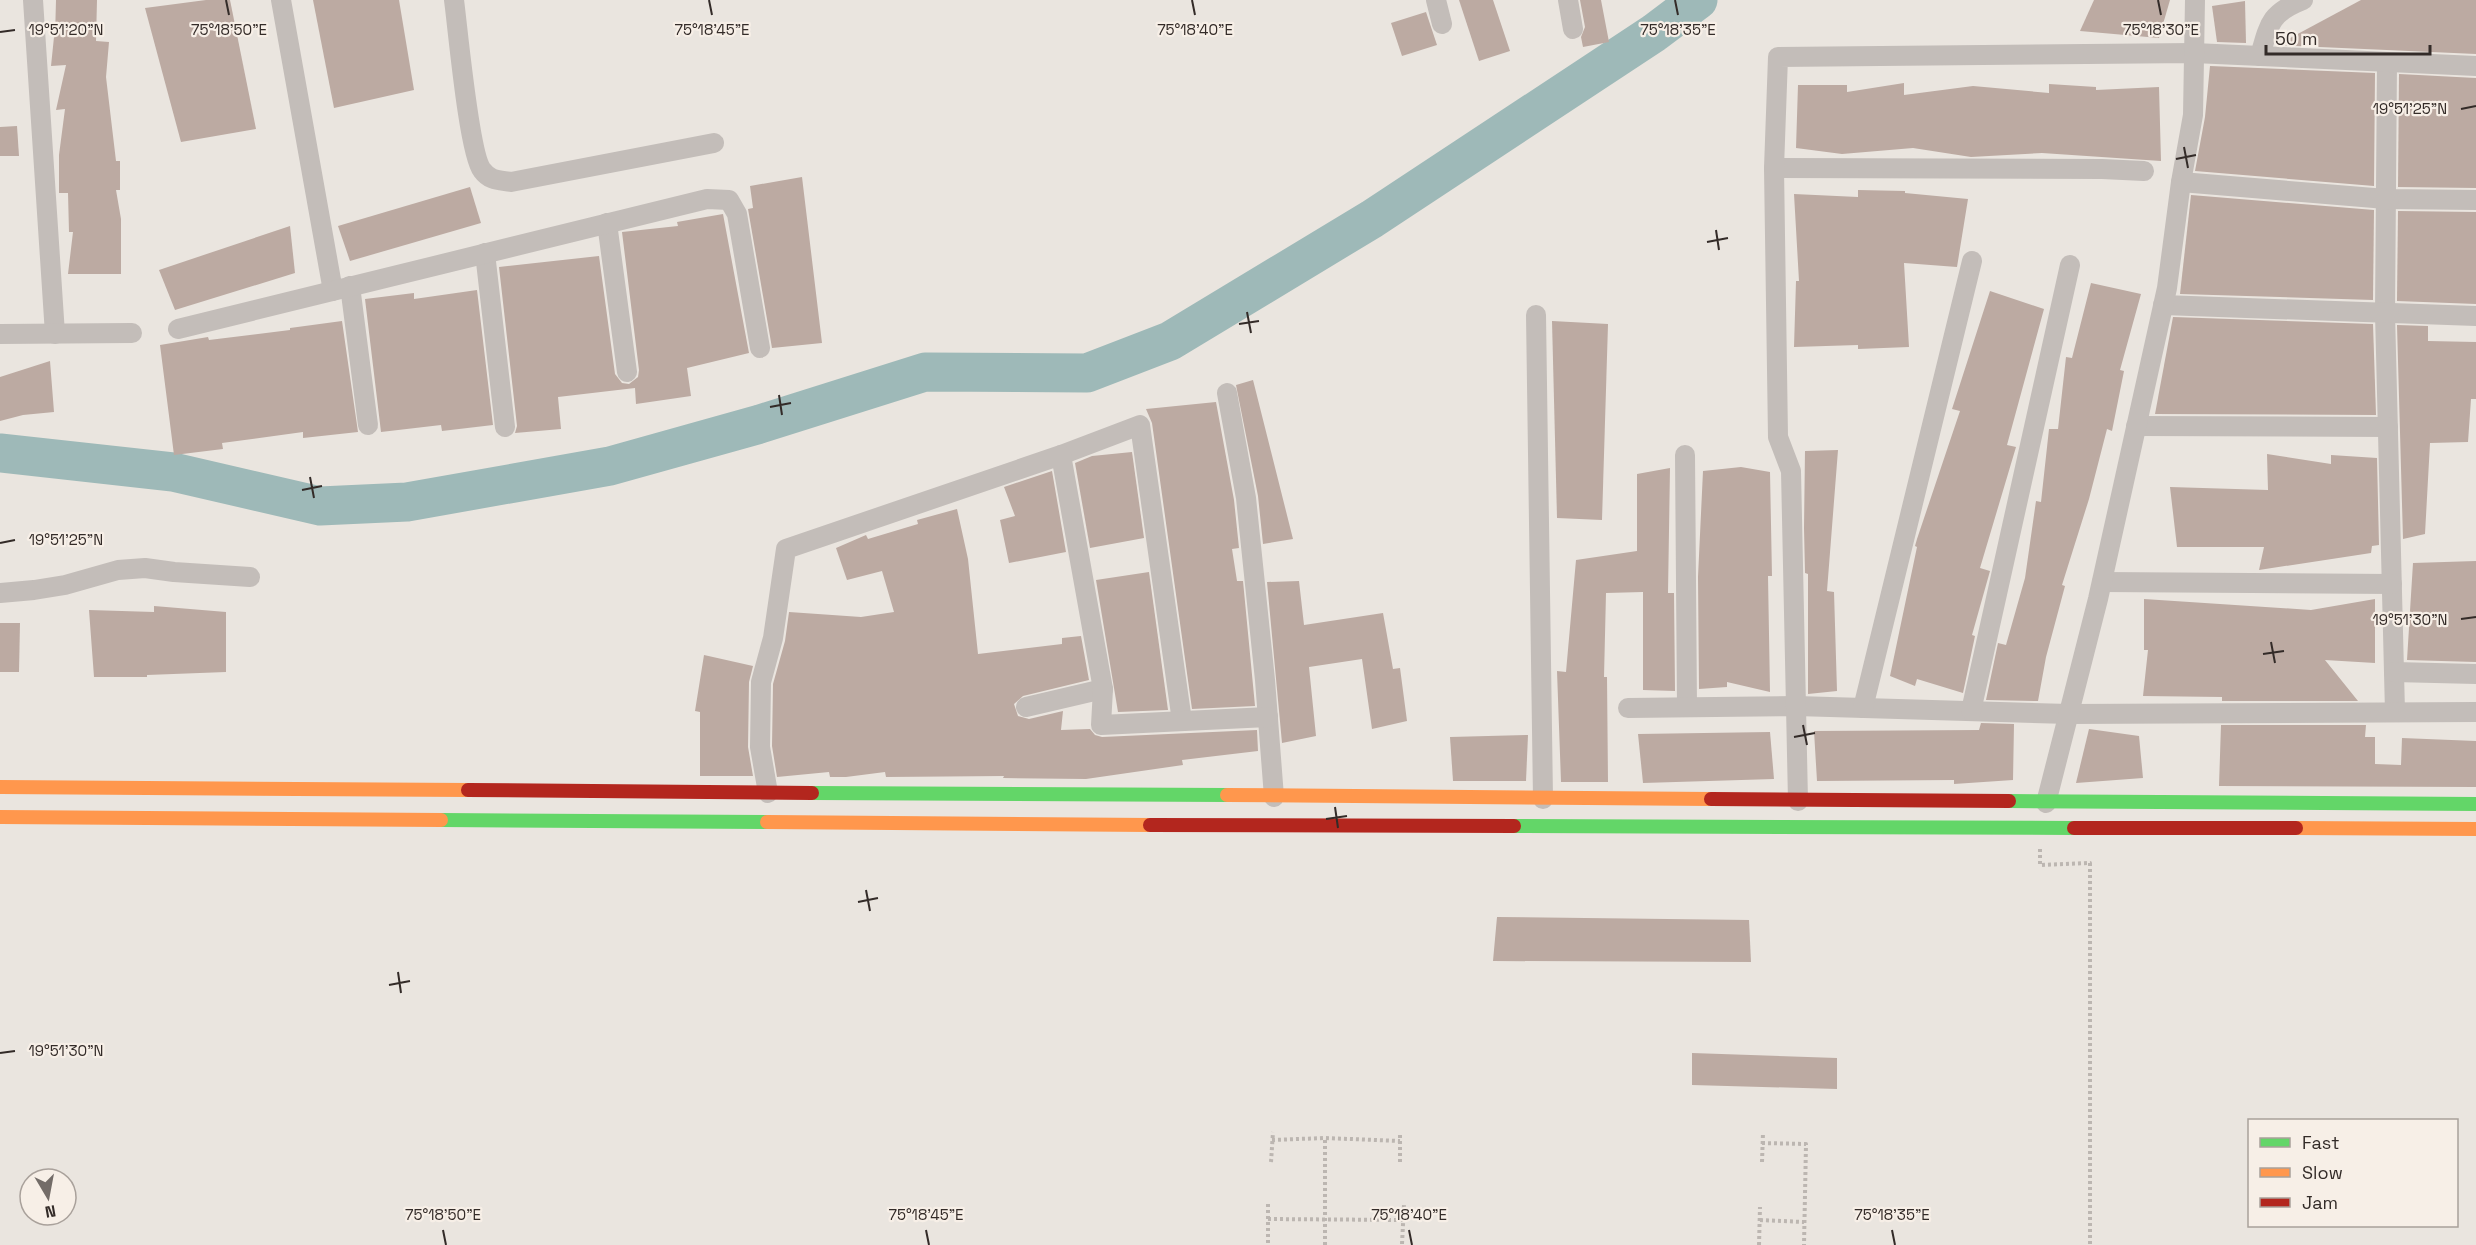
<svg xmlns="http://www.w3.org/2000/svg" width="2476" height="1245" viewBox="0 0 2476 1245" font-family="'Space Grotesk',sans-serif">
	<rect width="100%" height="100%" fill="#eae5df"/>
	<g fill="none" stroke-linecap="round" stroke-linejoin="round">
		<polyline stroke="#9eb9b8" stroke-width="39" points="0,453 173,472 320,506 407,502 610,466 760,424 925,372 1087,373 1170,341 1372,219 1654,33 1698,0"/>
	</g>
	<g fill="#bcaaa2">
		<polygon points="56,0 97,0 96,41 109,42 106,77 116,161 120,161 120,190 116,190 121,219 121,274 68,274 73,232 69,232 68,193 59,193 59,155 65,109 56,110 66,65 51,66 54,37 55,37"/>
		<polygon points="206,0 230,0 256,129 181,142 145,8"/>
		<polygon points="313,0 399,0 414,90 334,108"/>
		<polygon points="1459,0 1493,0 1510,51 1479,61"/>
		<polygon points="1580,0 1601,0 1609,42 1583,47 1581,37 1585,27"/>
		<polygon points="2094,0 2170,0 2159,38 2080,31"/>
		<polygon points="2361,0 2476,0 2476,54 2277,45"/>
		<polygon points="2245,1 2246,43 2217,42 2212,6"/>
		<polygon points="1426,12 1437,45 1402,56 1391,23"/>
		<polygon points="2210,66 2375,73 2374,186 2195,171 2205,117"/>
		<polygon points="2399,74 2476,78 2476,188 2398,187"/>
		<polygon points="1904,83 1904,95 1973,86 2049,93 2049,84 2096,87 2096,90 2159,87 2161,161 2042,153 1971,157 1913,148 1842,154 1796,148 1798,85 1847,85 1847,92"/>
		<polygon points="17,126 19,156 0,156 0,127"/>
		<polygon points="802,177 822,343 772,348 748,209 753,208 750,186"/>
		<polygon points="470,187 481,223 350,261 338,226"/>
		<polygon points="1858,190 1905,191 1905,193 1968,199 1957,267 1904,263 1909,347 1858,349 1858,345 1794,347 1796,281 1799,281 1794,194 1858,197"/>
		<polygon points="2191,195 2374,210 2373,300 2180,294"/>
		<polygon points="2398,211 2476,212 2476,304 2397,301"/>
		<polygon points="723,214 749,353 687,368 691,396 636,404 635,388 558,397 561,429 515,433 517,426 499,267 599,256 615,374 622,383 629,384 638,377 639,370 622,232 678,226 677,222"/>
		<polygon points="290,226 295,273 175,310 159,270"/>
		<polygon points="2091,283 2141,294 2120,370 2124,371 2112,431 2107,429 2089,499 2062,585 2065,586 2046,657 2038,701 1986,700 1998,643 2006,645 2025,578 2036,501 2041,502 2049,429 2058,429 2066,357 2072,358"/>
		<polygon points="477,290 493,425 442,431 441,425 381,432 365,299 414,293 414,299"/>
		<polygon points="1990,291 2044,309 2007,445 2016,447 1980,568 1990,571 1972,635 1975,636 1963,693 1917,679 1915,686 1890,676 1917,547 1915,546 1917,539 1960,411 1952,409"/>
		<polygon points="2173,317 2373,324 2376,415 2155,414"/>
		<polygon points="342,321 358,432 303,438 303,432 222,443 223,449 174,455 160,345 208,337 209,340 290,330 290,328"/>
		<polygon points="1552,321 1608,324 1602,520 1557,518"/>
		<polygon points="2397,325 2428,326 2428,341 2476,342 2476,399 2471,399 2468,442 2430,443 2425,534 2403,539"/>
		<polygon points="50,361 54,412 23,415 0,421 0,377"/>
		<polygon points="1253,380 1293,539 1263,544 1258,496 1236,385"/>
		<polygon points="1216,402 1234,500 1239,548 1232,549 1237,581 1243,581 1255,706 1192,709 1152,423 1146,409"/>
		<polygon points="1838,450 1827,591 1834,592 1837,691 1808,694 1808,574 1805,573 1804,528 1805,451"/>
		<polygon points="1132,452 1144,538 1090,548 1075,463 1092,456"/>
		<polygon points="2267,454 2331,464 2331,455 2377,458 2379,545 2372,546 2371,553 2259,570 2264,547 2177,547 2170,487 2268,490"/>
		<polygon points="1741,467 1770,472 1772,576 1768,576 1770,692 1727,682 1727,687 1699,689 1698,577 1703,471"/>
		<polygon points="1670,468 1668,593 1674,593 1675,691 1643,690 1643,592 1606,593 1604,677 1607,677 1608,782 1561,782 1557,671 1566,672 1576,560 1637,551 1637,474"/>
		<polygon points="1052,471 1066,552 1009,563 1000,520 1015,516 1004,487"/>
		<polygon points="957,509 968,559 978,654 1062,644 1062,638 1081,636 1089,680 1023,696 1014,704 1018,716 1029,719 1063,711 1061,730 1090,729 1095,735 1102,737 1257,730 1258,751 1182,760 1183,765 1086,779 1003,778 1004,776 886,777 885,772 846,777 830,777 829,772 777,777 772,746 773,684 785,641 789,612 861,617 894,612 882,571 847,580 836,548 866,535 868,539 918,524 917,520"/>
		<polygon points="2476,561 2476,662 2407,660 2413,563"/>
		<polygon points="1149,572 1168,710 1118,712 1096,580"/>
		<polygon points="1299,581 1304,625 1383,613 1393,669 1400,668 1407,721 1372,729 1362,659 1309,667 1316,736 1282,743 1267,582"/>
		<polygon points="2144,599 2311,610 2375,599 2375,663 2325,660 2358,701 2222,701 2222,697 2143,696 2148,650 2144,650"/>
		<polygon points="154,606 226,612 226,672 147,675 147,677 94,677 89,610 154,612"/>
		<polygon points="0,623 20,623 19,672 0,672"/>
		<polygon points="704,655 753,666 749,682 748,747 753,776 700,776 700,712 695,711"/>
		<polygon points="1981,723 2014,724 2013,780 1954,784 1954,780 1817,781 1814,731 1979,730"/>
		<polygon points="2221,725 2366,725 2365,737 2375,737 2375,764 2401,765 2402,738 2476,741 2476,787 2219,786"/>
		<polygon points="2089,729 2139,736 2143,778 2076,783"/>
		<polygon points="1770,732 1774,779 1643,783 1638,734"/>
		<polygon points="1528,735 1526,781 1453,781 1450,737"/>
		<polygon points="1497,917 1749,920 1751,962 1493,961"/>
		<polygon points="1692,1053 1837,1058 1837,1089 1692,1085"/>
	</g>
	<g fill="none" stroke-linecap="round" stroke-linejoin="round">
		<g stroke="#bcb6b1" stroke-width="4" stroke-dasharray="3 3" stroke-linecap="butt">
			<polyline points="2040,849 2040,865 2090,863 2090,1245"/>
			<polyline points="1272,1140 1325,1138 1400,1141"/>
			<polyline points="1762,1143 1806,1144 1804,1245"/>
			<polyline points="1271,1162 1273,1132"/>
			<polyline points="1400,1162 1400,1133"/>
			<polyline points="1762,1162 1763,1133"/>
			<polyline points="1268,1204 1268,1244"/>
			<polyline points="1268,1219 1403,1220"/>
			<polyline points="1760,1220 1804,1222"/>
			<polyline points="1402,1244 1404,1205"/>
			<polyline points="1325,1245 1325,1138"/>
			<polyline points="1759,1245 1760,1207"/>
		</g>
		<g stroke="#c3bdb9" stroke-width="20">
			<polyline points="33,0 55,334"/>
			<polyline points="281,0 333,291"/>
			<path d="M 454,0 C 458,30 469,153 482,170 C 490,181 499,180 511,182 L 714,143"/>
			<polyline points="1436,0 1442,24"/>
			<polyline points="1568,0 1573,29"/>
			<path d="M 2260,56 C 2269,24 2270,13 2303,0"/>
			<polyline points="2387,62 2385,313 2395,712"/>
			<polyline points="1774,168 2102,169 2144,171"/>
			<polyline points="2181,182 2386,199 2476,200"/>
			<polyline points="607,223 627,372"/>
			<polyline points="485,253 505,427"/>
			<polyline points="350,286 368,425"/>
			<polyline points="2163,305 2476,316"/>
			<polyline points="1536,315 1543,799"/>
			<polyline points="178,329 707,199 729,200 737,214 760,348"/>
			<polyline points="0,334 132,333"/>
			<polyline points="1227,393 1246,498 1265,680 1274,797"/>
			<polyline points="2136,426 2388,427"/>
			<polyline points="1061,455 1140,425 1182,721"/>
			<polyline points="1685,455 1687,707"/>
			<polyline points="2102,582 2392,584"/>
			<polyline points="0,593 34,590 65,585 118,570 145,568 174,572 250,577"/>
			<polyline points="2394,672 2476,674"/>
			<polyline points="1026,707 1103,689"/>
			<polyline points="1628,708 1796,706 2069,714 2476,712"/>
			<polyline points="1863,708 1972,261"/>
			<polyline points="1971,711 2070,265"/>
			<polyline points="768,793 760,747 761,682 773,638 786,549 1061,455 1103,689 1101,725 1268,717"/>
			<polyline points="1798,801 1791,471 1778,437 1774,168 1778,57 2194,53 2476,66"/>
			<polyline points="2046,803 2098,599 2167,288 2181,182 2193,115 2195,0"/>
		</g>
		<g stroke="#63d668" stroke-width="14">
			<polyline points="812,793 1227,795"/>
			<polyline points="2009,801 2476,804"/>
			<polyline points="441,820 767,822"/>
			<polyline points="1514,826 2074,828"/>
		</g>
		<g stroke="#ff974d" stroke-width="14">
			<polyline points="0,787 468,790"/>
			<polyline points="1227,795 1711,799"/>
			<polyline points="0,817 441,820"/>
			<polyline points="767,822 1150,825"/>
			<polyline points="2296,828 2476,829"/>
		</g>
		<g stroke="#b3261e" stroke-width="14">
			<polyline points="468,790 812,793"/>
			<polyline points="1711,799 2009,801"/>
			<polyline points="1150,825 1514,826"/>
			<polyline points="2074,828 2296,828"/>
		</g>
	</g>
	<path fill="none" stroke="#332b28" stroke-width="2" d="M 226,0 L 229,15M 709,0 L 712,15M 1192,0 L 1195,15M 1675,0 L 1678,15M 2158,0 L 2161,15M 0,32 L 15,30M 2461,109 L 2476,106M 2184,147 L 2188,168M 2176,159 L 2196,155M 1716,230 L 1719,250M 1707,242 L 1728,238M 1247,312 L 1251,333M 1239,324 L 1259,321M 779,395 L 782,415M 770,407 L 791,403M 310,477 L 314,498M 302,490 L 322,486M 0,543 L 15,540M 2461,619 L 2476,617M 2271,642 L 2275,663M 2263,654 L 2284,651M 1803,725 L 1807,745M 1794,737 L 1815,733M 1335,807 L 1338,828M 1326,819 L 1347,816M 866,890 L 870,911M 858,902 L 878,898M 398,972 L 401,993M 389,985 L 410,981M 0,1053 L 15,1051M 443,1230 L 446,1245M 926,1230 L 929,1245M 1409,1230 L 1412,1245M 1892,1230 L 1895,1245"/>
	<g font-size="15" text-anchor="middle" fill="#332b28" stroke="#f7efe7" stroke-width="4.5" stroke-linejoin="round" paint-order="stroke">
		<text x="66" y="35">19°51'20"N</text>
		<text x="229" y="35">75°18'50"E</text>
		<text x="712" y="35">75°18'45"E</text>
		<text x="1195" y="35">75°18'40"E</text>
		<text x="1678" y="35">75°18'35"E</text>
		<text x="2161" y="35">75°18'30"E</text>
		<text x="2410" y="114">19°51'25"N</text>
		<text x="66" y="545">19°51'25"N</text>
		<text x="2410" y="625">19°51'30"N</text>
		<text x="66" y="1056">19°51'30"N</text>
		<text x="443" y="1220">75°18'50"E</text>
		<text x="926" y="1220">75°18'45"E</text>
		<text x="1409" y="1220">75°18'40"E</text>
		<text x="1892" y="1220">75°18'35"E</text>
	</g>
	<rect x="2248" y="1119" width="210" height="108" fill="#f7efe7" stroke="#a9a19b" stroke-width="1.5"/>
	<rect x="2260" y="1138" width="30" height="9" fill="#63d668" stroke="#a9a19b" stroke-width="1.5"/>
	<text x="2302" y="1149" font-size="18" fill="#332b28">Fast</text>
	<rect x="2260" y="1168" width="30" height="9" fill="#ff974d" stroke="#a9a19b" stroke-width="1.5"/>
	<text x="2302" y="1179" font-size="18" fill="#332b28">Slow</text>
	<rect x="2260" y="1198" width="30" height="9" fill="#b3261e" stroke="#a9a19b" stroke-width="1.5"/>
	<text x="2302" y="1209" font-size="18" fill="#332b28">Jam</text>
	<g transform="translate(48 1197) rotate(170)"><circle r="28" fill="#f7efe7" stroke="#a9a19b" stroke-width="1.5"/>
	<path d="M0-4.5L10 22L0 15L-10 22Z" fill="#736c68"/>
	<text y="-9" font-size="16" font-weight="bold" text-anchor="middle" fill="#332b28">N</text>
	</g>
	<path d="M2266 45v9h164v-9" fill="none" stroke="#332b28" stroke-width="3"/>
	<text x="2275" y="45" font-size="18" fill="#332b28" stroke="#f7efe7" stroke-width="4.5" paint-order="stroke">50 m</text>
</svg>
